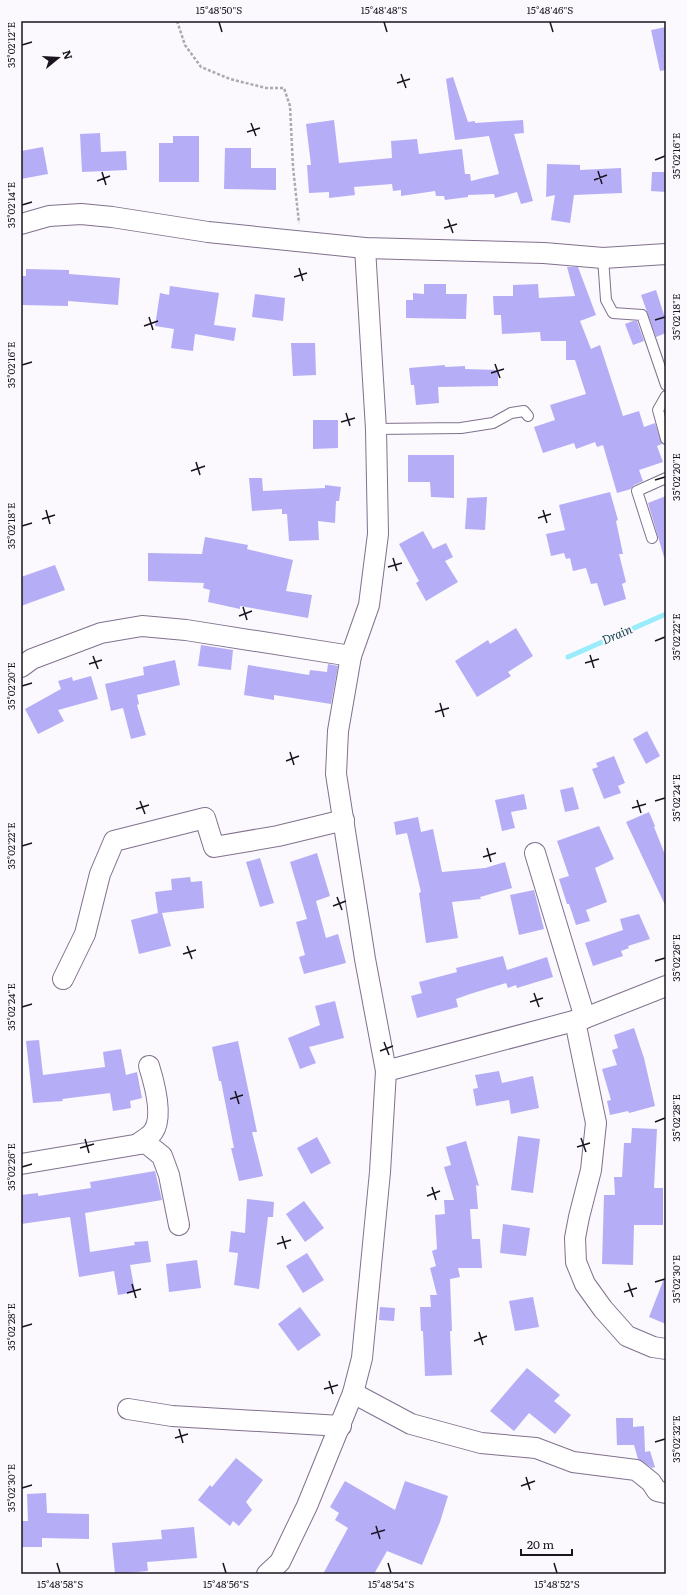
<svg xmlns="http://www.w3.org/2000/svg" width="687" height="1595" viewBox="0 0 687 1595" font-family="Literata,serif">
	<rect width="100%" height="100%" fill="#fbf8fe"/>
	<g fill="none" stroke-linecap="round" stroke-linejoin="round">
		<polyline stroke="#99ecf9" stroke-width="5" points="568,657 666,614"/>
	</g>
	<g fill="#b5aef7">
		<polygon points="666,27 666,70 660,71 651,30"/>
		<polygon points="453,77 468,122 475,121 475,123 523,120 524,133 514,134 533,201 521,204 517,192 495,198 494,194 468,195 468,197 445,200 444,196 436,196 435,191 401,196 401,190 393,191 392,184 354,187 355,195 329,198 329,192 309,193 307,165 311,165 306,124 334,120 339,163 392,158 391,141 417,139 419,154 462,149 465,174 470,174 471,181 499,174 489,136 455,140 446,79"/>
		<polygon points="100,133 101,152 126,151 127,170 82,172 80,134"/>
		<polygon points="173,136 199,136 199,182 159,182 159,143 173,143"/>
		<polygon points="43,147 48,174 21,179 21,151"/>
		<polygon points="225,148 251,148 251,168 276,168 276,190 224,189"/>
		<polygon points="547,164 580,165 580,170 621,168 622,193 574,195 570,223 551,220 555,195 546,197"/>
		<polygon points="652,172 666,172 666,192 651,191"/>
		<polygon points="567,267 578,267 596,315 580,321 591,349 600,345 623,416 639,411 644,427 655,423 662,444 657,446 663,462 639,470 643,481 634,485 631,489 617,493 603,445 597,447 595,442 576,449 574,443 543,453 534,427 555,420 550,405 586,394 575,360 566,360 566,341 541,341 540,332 502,334 501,315 494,315 493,296 513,296 513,285 538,284 539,298 575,296"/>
		<polygon points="26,269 69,270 69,274 120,278 118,305 68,301 68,306 21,305 21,276 26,276"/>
		<polygon points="424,284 446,284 446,294 467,294 466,319 406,318 406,300 413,300 413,293 424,294"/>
		<polygon points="170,286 219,293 214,325 236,328 234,341 195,334 193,351 171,348 174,329 155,326 160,293 169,295"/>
		<polygon points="656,290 666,321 666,333 656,337 641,295"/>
		<polygon points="255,294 285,298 283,321 252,317"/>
		<polygon points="633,321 637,321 644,341 633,345 625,324"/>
		<polygon points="291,343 315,343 316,375 293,376"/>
		<polygon points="445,365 445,367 465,366 465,369 498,370 498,386 438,387 439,403 416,405 414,385 411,385 409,368"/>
		<polygon points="313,420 338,420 338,448 313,449"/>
		<polygon points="408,455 454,455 454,498 431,497 430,482 408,482"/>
		<polygon points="249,478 262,478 263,491 325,488 325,485 341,487 339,501 336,501 335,523 318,521 319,540 289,541 287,514 282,514 282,509 252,511"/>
		<polygon points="610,492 618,520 616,521 623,554 619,554 626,582 622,584 626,599 604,606 597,583 591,584 586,568 573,571 570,558 566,559 564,553 551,556 546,534 565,530 559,505"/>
		<polygon points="666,496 666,557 664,557 648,503"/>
		<polygon points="487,497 485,530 465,529 467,498"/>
		<polygon points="423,531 433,549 446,543 453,557 445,561 458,582 426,601 416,583 419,581 399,544"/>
		<polygon points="205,537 248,545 247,549 293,560 286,591 312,595 308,618 240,606 240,609 208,602 210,590 203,588 204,583 148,581 148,553 202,554"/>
		<polygon points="55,565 65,590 21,606 21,577"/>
		<polygon points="516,628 533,656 508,672 511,676 477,697 455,661 488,640 490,644"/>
		<polygon points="201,645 233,650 231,670 198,666"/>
		<polygon points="175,660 180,685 137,695 139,704 137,705 146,735 131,739 123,708 111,711 105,684 144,675 143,667"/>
		<polygon points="328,664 338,666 331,704 274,695 274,700 244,695 248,665 309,675 310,670 327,672"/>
		<polygon points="91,676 98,699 58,710 64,721 38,734 25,709 61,689 58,681 72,677 73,681"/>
		<polygon points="647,731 660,756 646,764 633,739"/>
		<polygon points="614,756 625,783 618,786 621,793 604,799 592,769 598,767 596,763"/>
		<polygon points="573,787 579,809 565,812 560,790"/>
		<polygon points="524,794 527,809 511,812 515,828 502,831 495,800"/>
		<polygon points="649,812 655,826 654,827 666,857 666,907 626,822"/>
		<polygon points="418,817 421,832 433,829 442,872 485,868 505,862 512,888 480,897 481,899 452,902 458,938 426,943 419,893 421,892 407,833 396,835 394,822"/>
		<polygon points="599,826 614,859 595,868 607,902 586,910 590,921 576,925 569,904 567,904 559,879 569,876 557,841"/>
		<polygon points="317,853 330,896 316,901 326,938 338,934 346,963 304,974 299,957 305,955 296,922 307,919 290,862"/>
		<polygon points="260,858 274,903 260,907 246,862"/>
		<polygon points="190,877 191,882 202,881 204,908 162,913 171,946 139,954 131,920 158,913 155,892 172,890 171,879"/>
		<polygon points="534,890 544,929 519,935 510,895"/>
		<polygon points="639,914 650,939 628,946 629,948 621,951 623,956 593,966 585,943 623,930 620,919"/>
		<polygon points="503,956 507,970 547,957 553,977 517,988 516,985 508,988 506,983 470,994 456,999 458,1007 417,1018 411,996 422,993 419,982 457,972 456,968"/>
		<polygon points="335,1001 344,1038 309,1047 316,1063 300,1069 288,1038 320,1025 315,1006"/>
		<polygon points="634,1028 644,1058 655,1106 629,1113 628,1111 610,1115 607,1101 611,1100 602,1069 617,1065 612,1050 618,1048 614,1035"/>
		<polygon points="39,1040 43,1075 105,1067 103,1052 121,1049 126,1075 137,1072 142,1098 130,1101 131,1108 113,1111 110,1093 62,1099 63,1101 33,1103 26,1041"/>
		<polygon points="238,1041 257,1132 252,1132 263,1176 239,1181 231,1148 234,1148 221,1081 219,1081 212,1047"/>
		<polygon points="499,1071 502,1083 533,1076 539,1108 511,1114 509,1100 476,1106 473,1089 478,1088 475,1075"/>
		<polygon points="632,1128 657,1129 654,1188 663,1188 663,1225 634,1225 633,1265 602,1264 604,1195 615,1195 614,1177 622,1177 624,1143 631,1143"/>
		<polygon points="518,1136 540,1139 533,1193 511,1190"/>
		<polygon points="317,1137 331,1163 311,1174 297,1148"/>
		<polygon points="466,1141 479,1186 476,1185 478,1209 470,1209 472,1239 480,1239 482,1268 458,1268 460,1277 450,1279 452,1331 450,1331 452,1375 425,1376 423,1331 421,1331 420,1307 431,1307 430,1295 437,1295 430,1268 436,1266 432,1251 437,1249 435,1215 445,1214 444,1200 454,1200 444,1167 451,1165 446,1147"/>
		<polygon points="155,1171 162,1200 85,1213 90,1252 135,1245 134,1242 148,1241 151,1262 130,1265 135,1292 118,1295 114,1271 79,1277 70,1217 21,1224 21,1195 38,1193 38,1196 91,1188 90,1182"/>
		<polygon points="247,1199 274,1202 273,1217 268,1217 259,1289 234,1285 238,1253 229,1252 231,1231 245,1233"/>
		<polygon points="304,1201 324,1228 305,1242 286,1214"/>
		<polygon points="503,1224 530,1228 526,1256 500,1253"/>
		<polygon points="307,1253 324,1280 303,1293 286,1266"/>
		<polygon points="197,1260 201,1288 169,1292 166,1264"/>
		<polygon points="665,1276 666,1276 666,1324 649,1317"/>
		<polygon points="533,1297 539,1327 515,1331 509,1301"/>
		<polygon points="300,1307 321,1335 298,1351 278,1324"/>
		<polygon points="380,1307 395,1308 394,1321 379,1320"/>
		<polygon points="527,1368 560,1395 554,1401 571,1415 555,1434 529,1413 514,1431 490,1411"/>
		<polygon points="616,1418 633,1418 633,1427 644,1426 645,1452 650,1451 655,1467 652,1468 638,1459 634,1445 617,1445"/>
		<polygon points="236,1458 263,1480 246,1502 252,1510 239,1526 233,1521 230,1526 198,1500 210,1485 212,1487"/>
		<polygon points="345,1481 395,1510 405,1481 448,1496 440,1522 422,1565 387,1551 374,1574 323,1574 348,1528 335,1520 339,1513 330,1507"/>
		<polygon points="46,1493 47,1513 89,1514 89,1539 42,1538 42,1547 21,1547 21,1521 28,1521 27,1494"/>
		<polygon points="194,1527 197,1558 147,1562 148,1571 115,1574 112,1543 162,1539 161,1530"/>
	</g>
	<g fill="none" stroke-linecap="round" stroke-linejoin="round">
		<g stroke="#81718d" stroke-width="12">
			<g id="service">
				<polyline points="603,258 606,300 613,313 642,315 666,385"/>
				<polyline points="666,396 658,410 666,439"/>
				<polyline points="376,429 461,428 493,423 511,413 524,411 528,416"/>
				<polyline points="652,538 637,491 666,478"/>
			</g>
		</g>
		<g stroke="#81718d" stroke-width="22">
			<g id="minor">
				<polyline points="21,224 49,216 81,214 112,217 208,232 365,248 544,253 603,258 666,254"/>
				<polyline points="21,667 32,659 101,633 142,626 186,630 351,656"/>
				<polyline points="535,853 585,1018"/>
				<polyline points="63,979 85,934 100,874 114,841 205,818 214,847 278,836 344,820"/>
				<polyline points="575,1021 596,1123 591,1170 579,1217 575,1238 576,1262 585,1284 603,1309 627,1336 653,1347 666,1349"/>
				<polyline points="386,1071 585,1018 666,986"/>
				<path d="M 138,1144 C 143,1140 150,1136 153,1132 C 164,1117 154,1082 149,1066"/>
				<polyline points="21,1164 146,1143 162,1156 169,1175 179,1225"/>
				<polyline points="353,1393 411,1424 481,1443 536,1448 573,1462 636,1470 651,1482 657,1491 666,1493"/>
				<polyline points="128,1409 172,1416 341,1426"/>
				<polyline points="267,1574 280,1562 307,1506 353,1393 362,1358 380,1172 386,1071 365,959 336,774 338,731 351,656 369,605 378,534 376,429 365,248"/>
			</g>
		</g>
		<polyline stroke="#ada9b1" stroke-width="2.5" stroke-dasharray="3 2" stroke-linecap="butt" points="177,21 185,45 201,67 230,79 266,88 284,88 290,106 293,167 299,223"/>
		<use href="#service" stroke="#fff" stroke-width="10"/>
		<use href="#minor" stroke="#fff" stroke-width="20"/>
	</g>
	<path fill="none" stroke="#1a141f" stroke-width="1.5" d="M 219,22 L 222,32M 384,22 L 387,32M 550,22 L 553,32M 22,45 L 32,42M 401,74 L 406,88M 397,83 L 410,79M 251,123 L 256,136M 247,132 L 260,128M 655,160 L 665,156M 598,171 L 602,184M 102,172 L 106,185M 594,180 L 607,175M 97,181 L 110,176M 22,205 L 32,202M 448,219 L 453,233M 444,228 L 457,224M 299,268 L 303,281M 294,277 L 307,273M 149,317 L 153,330M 655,320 L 665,317M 144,326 L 158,321M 495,364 L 500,378M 22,365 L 32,362M 491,373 L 504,369M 346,413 L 350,426M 341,422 L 355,418M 196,462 L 200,475M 191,471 L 205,466M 655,480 L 665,477M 46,510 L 50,524M 543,510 L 547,523M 538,518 L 551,514M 42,519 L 55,515M 22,526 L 32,523M 393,558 L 397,571M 388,567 L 402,563M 243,607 L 247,620M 239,616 L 252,611M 655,641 L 665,637M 590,655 L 594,668M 93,656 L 98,669M 585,663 L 599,659M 89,664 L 102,660M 22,686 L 32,683M 440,703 L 444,717M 435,712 L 449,708M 290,752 L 294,765M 286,761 L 299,756M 637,800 L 641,813M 140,801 L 145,814M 655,801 L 665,798M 632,808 L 646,804M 136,809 L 149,805M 22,846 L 32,843M 487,848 L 491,862M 483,857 L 496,853M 337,897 L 342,910M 333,906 L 346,901M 187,946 L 192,959M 183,954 L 196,950M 655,961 L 665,958M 534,993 L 539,1007M 530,1002 L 543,998M 22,1007 L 32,1004M 384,1042 L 389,1055M 380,1051 L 393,1046M 235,1091 L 239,1104M 230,1099 L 243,1095M 655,1122 L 665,1118M 581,1138 L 586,1152M 85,1139 L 89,1153M 577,1147 L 590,1143M 80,1148 L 94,1144M 22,1167 L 32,1164M 432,1187 L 436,1200M 427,1196 L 440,1191M 282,1236 L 286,1249M 277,1244 L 291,1240M 655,1282 L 665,1279M 628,1283 L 633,1297M 132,1284 L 136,1298M 624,1292 L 637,1288M 127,1293 L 141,1289M 22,1327 L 32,1324M 479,1332 L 483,1345M 474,1341 L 487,1336M 329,1381 L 333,1394M 324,1389 L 338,1385M 179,1429 L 183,1443M 175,1438 L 188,1434M 655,1442 L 665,1439M 526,1477 L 530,1490M 521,1486 L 535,1481M 22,1488 L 32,1485M 376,1526 L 380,1539M 371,1534 L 385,1530M 57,1563 L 60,1573M 223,1563 L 226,1573M 388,1563 L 391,1573M 554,1563 L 557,1573"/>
	<g text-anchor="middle" stroke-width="4" stroke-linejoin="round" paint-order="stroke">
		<g font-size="12" font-style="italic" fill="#14464d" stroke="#fbf8fe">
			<text transform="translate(617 635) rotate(-23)" y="4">Drain</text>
		</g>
	</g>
	<rect width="687" height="1595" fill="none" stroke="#fbf8fe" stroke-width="44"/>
	<g transform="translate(58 58) rotate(72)" stroke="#fbf8fe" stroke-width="3" paint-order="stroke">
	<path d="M0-3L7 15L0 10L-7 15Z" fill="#1a141f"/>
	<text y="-6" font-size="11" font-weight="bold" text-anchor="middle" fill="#1a141f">N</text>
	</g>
	<path d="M521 1549v6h51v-6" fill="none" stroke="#1a141f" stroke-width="2"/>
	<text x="527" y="1549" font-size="12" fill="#1a141f" stroke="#fbf8fe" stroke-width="3" paint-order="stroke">20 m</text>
	<rect x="22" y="22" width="643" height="1551" fill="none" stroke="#1a141f" stroke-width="1.5"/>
	<g font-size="10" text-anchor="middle" fill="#1a141f">
		<text x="219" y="14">15°48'50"S</text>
		<text x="384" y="14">15°48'48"S</text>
		<text x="550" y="14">15°48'46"S</text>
		<text transform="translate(11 45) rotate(-90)" y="4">35°02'12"E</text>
		<text transform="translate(676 156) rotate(-90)" y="4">35°02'16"E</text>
		<text transform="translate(11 205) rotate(-90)" y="4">35°02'14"E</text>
		<text transform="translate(676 317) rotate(-90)" y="4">35°02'18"E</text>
		<text transform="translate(11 365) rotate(-90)" y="4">35°02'16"E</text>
		<text transform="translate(676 477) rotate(-90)" y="4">35°02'20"E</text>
		<text transform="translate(11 526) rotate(-90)" y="4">35°02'18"E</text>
		<text transform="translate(676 637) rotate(-90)" y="4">35°02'22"E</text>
		<text transform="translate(11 686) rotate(-90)" y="4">35°02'20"E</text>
		<text transform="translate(676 798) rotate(-90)" y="4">35°02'24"E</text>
		<text transform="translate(11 846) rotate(-90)" y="4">35°02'22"E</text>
		<text transform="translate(676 958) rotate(-90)" y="4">35°02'26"E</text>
		<text transform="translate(11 1007) rotate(-90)" y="4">35°02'24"E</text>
		<text transform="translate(676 1118) rotate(-90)" y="4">35°02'28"E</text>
		<text transform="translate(11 1167) rotate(-90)" y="4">35°02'26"E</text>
		<text transform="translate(676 1279) rotate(-90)" y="4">35°02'30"E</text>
		<text transform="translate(11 1327) rotate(-90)" y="4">35°02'28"E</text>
		<text transform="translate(676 1439) rotate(-90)" y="4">35°02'32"E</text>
		<text transform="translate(11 1488) rotate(-90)" y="4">35°02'30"E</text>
		<text x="60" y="1588">15°48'58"S</text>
		<text x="226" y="1588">15°48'56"S</text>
		<text x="391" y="1588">15°48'54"S</text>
		<text x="557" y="1588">15°48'52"S</text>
	</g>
</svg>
